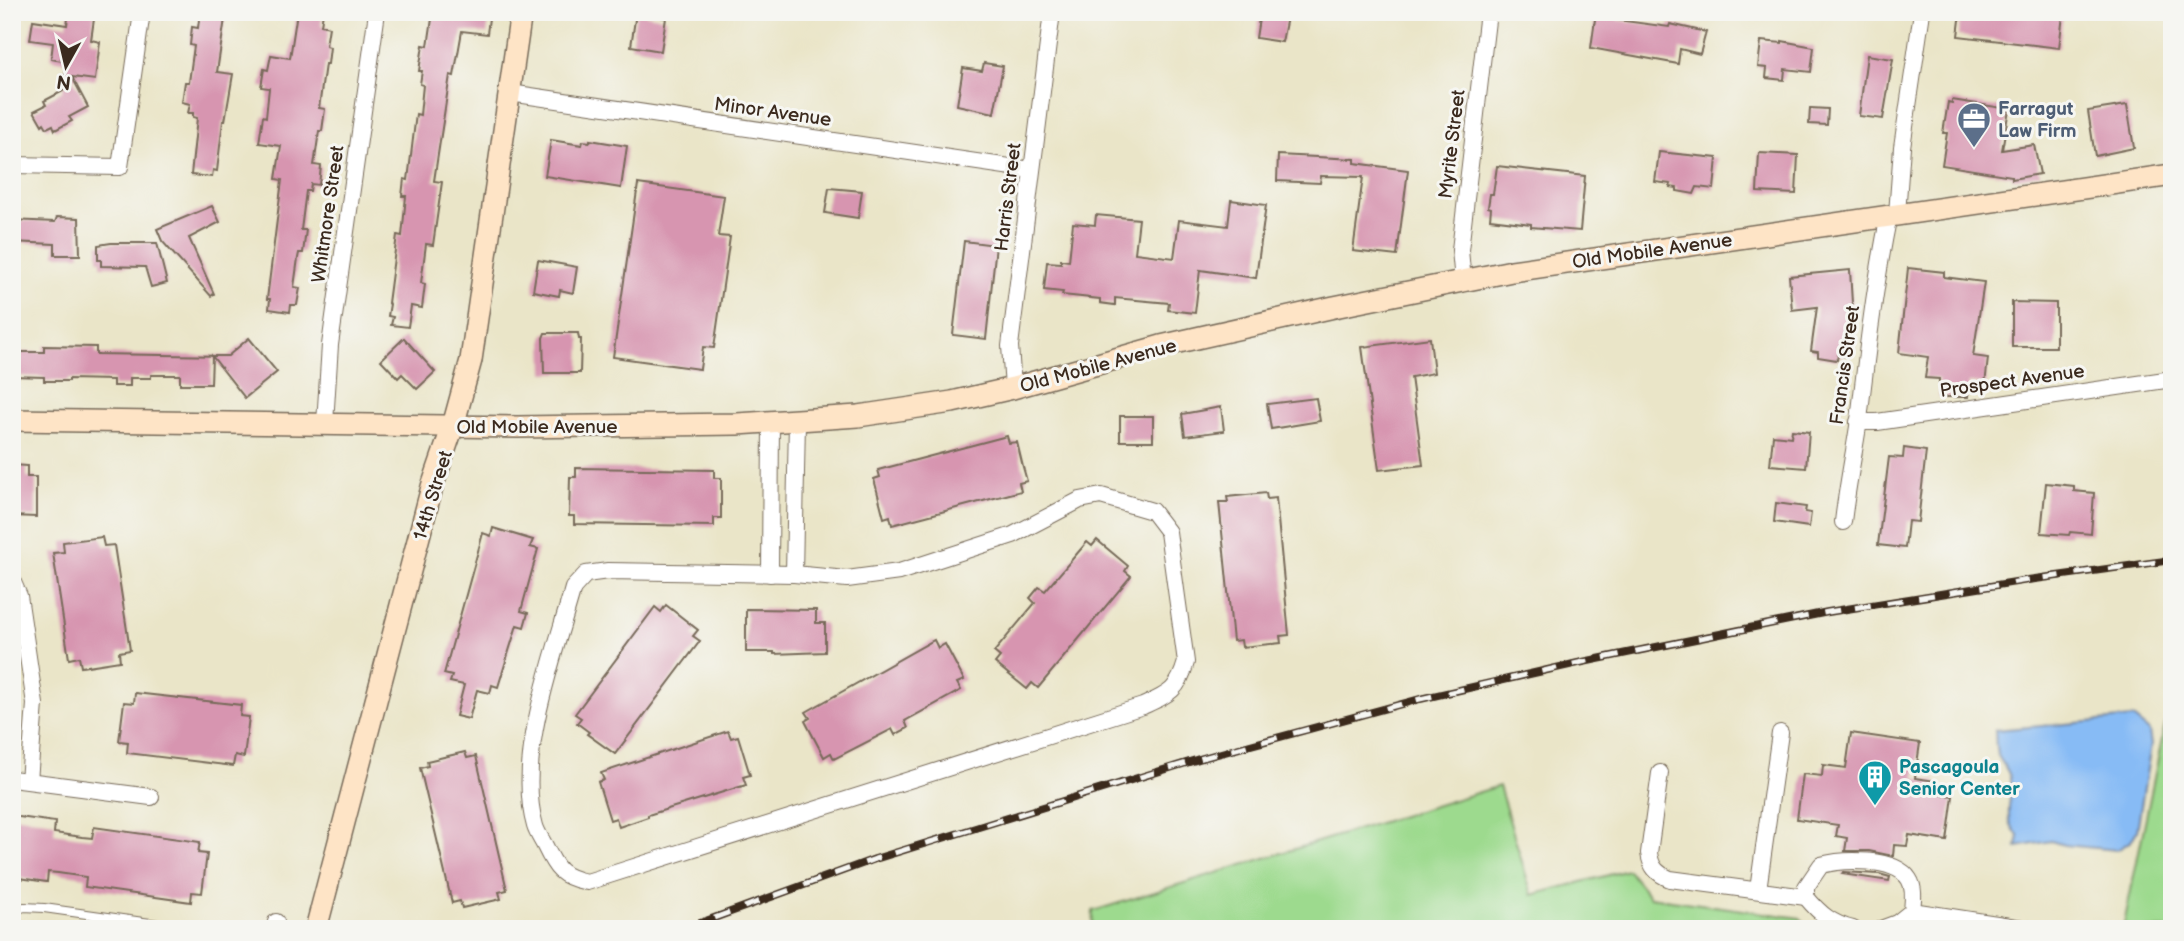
<svg xmlns="http://www.w3.org/2000/svg" width="2184" height="941" viewBox="0 0 2184 941" font-family="'Balsamiq Sans',sans-serif">
	<rect width="100%" height="100%" fill="#f6f6f2"/>
	<filter id="ink" filterUnits="userSpaceOnUse"><feTurbulence type="fractalNoise" baseFrequency=".0143" numOctaves="2"/><feDisplacementMap in="SourceGraphic" scale="14" xChannelSelector="R" yChannelSelector="G"/><feConvolveMatrix kernelMatrix="1 2 1 2 8 2 1 2 1" color-interpolation-filters="sRGB"/></filter>
	<filter id="wash" filterUnits="userSpaceOnUse"><feTurbulence type="fractalNoise" baseFrequency=".00686" numOctaves="4" result="noise"/><feDisplacementMap in="SourceGraphic" scale="28" xChannelSelector="R" yChannelSelector="G"/><feGaussianBlur stdDeviation="1.57" result="paint"/><feColorMatrix in="noise" values="0 0 0 0 0 0 0 0 0 0 0 0 0 0 0 0 0 1.4 0 .05"/><feComposite in="paint" operator="in"/></filter>
	<g filter="url(#wash)">
		<rect width="100%" height="100%" fill="#eae5c8"/>
		<g fill="#9dda8e" stroke="#6c8256" stroke-width="2">
			<polygon points="2172,714 2172,929 2123,929 2167,715"/>
			<polygon points="1499,786 1532,895 1628,870 1650,897 1800,918 1811,929 1092,929 1093,911"/>
		</g>
		<path fill="#87bbf5" stroke="#61728a" stroke-width="2" d="M 2133,718 L 2149,731 L 2151,745 L 2137,831 L 2131,841 L 2117,850 L 2064,845 L 2051,841 L 2017,847 L 2019,836 C 2000,816 2014,802 2010,778 C 2009,769 2000,762 1997,753 C 1995,746 1996,737 1995,730 Z"/>
		<g id="blocks">
			<g fill="#d795b0">
				<polygon points="69,12 95,12 91,40 100,42 95,80 72,77 88,107 69,117 72,121 55,130 53,125 47,128 44,123 42,125 34,111 46,105 44,101 63,91 67,62 51,59 53,43 30,40 33,20 67,25"/>
				<polygon points="200,12 226,12 217,72 233,74 225,121 223,121 217,171 213,170 212,177 191,175 197,118 193,117 193,113 188,113 190,104 182,102 185,82 189,82 194,46 190,45 192,27 198,28"/>
				<polygon points="297,12 323,12 321,25 329,27 326,46 330,47 328,64 325,64 319,108 325,109 322,131 319,131 315,159 314,165 321,166 319,185 311,184 310,191 306,191 301,230 306,230 303,253 299,253 298,258 294,287 300,288 297,305 291,305 290,312 269,309 270,299 267,299 282,180 276,179 281,146 259,143 263,116 266,117 269,88 261,87 264,69 268,70 271,55 290,58"/>
				<polygon points="433,12 479,12 479,16 489,18 487,34 462,31 454,76 450,75 434,181 442,182 433,245 426,244 421,283 425,284 422,308 411,306 408,327 391,325 393,317 388,316 390,304 388,303 397,235 402,236 406,196 402,196 404,179 408,180 416,114 420,115 423,85 420,84 422,71 419,71 423,45 428,46"/>
				<polygon points="1260,12 1288,12 1282,42 1256,38"/>
				<polygon points="1596,12 1619,12 1617,20 1669,27 1670,24 1706,32 1700,54 1680,49 1678,64 1591,48"/>
				<polygon points="1961,12 2038,12 2063,15 2059,48 1958,36"/>
				<polygon points="636,13 666,18 661,51 631,46"/>
				<polygon points="1761,41 1782,43 1782,41 1814,47 1811,72 1785,69 1784,80 1766,78 1767,68 1758,67"/>
				<polygon points="1867,55 1893,59 1883,119 1859,116"/>
				<polygon points="984,63 1003,66 994,113 957,105 963,68 982,71"/>
				<polygon points="1952,100 2009,109 2002,150 2034,145 2040,174 2012,179 2012,176 1942,165 1947,133 1943,133 1948,102 1952,103"/>
				<polygon points="2127,105 2134,148 2095,156 2088,111"/>
				<polygon points="1810,108 1828,109 1827,125 1809,124"/>
				<polygon points="551,140 582,145 583,141 590,142 590,140 627,146 621,188 545,176"/>
				<polygon points="1659,152 1717,158 1714,189 1697,187 1694,194 1677,191 1677,188 1670,187 1671,184 1655,182"/>
				<polygon points="1759,153 1798,155 1796,194 1757,192"/>
				<polygon points="1278,155 1355,159 1355,163 1408,170 1397,256 1353,251 1363,177 1321,176 1320,183 1277,181"/>
				<polygon points="1497,166 1585,176 1580,231 1531,227 1531,224 1490,219 1491,208 1488,207 1490,194 1493,194"/>
				<polygon points="638,184 724,196 718,236 730,237 714,348 703,347 700,369 613,357"/>
				<polygon points="829,188 862,191 858,218 825,213"/>
				<polygon points="1231,200 1266,205 1256,278 1200,270 1195,313 1168,310 1169,303 1115,298 1115,305 1100,303 1100,299 1062,295 1063,292 1044,290 1047,262 1061,263 1061,260 1069,261 1073,223 1095,225 1096,215 1139,219 1135,253 1174,258 1179,220 1228,226"/>
				<polygon points="212,206 220,222 189,238 214,294 211,296 162,241 157,229"/>
				<polygon points="57,217 79,218 80,255 55,255 55,244 12,242 12,220 55,222"/>
				<polygon points="964,241 996,245 986,339 953,335"/>
				<polygon points="111,243 157,243 167,283 151,287 145,267 101,266 101,260 98,260 98,245"/>
				<polygon points="538,260 577,267 573,293 560,290 559,296 533,291"/>
				<polygon points="1908,268 1944,272 1944,277 1984,282 1973,356 1988,358 1985,385 1969,383 1968,397 1939,397 1939,379 1925,378 1928,357 1899,353"/>
				<polygon points="1850,270 1852,303 1845,356 1838,355 1837,360 1818,357 1818,352 1811,351 1817,307 1792,310 1789,276"/>
				<polygon points="2012,302 2056,303 2056,347 2012,347"/>
				<polygon points="545,333 578,333 579,339 581,339 580,373 544,373 543,338"/>
				<polygon points="249,338 277,372 245,398 212,356 211,384 180,384 180,375 151,375 151,378 130,378 130,386 113,386 113,380 69,379 69,381 44,381 44,377 12,376 12,352 44,352 44,346 96,347 96,354 228,356"/>
				<polygon points="404,338 435,372 417,389 402,374 398,378 381,360"/>
				<polygon points="1430,338 1434,373 1411,377 1423,465 1379,470 1362,347"/>
				<polygon points="1316,398 1320,421 1271,429 1267,404"/>
				<polygon points="1221,407 1224,431 1185,436 1182,414"/>
				<rect x="1120" y="416" width="33" height="25"/>
				<polygon points="1792,430 1809,432 1806,468 1770,465 1773,435 1791,437"/>
				<polygon points="1007,436 1009,443 1017,442 1023,467 1027,481 1019,483 1021,491 892,525 890,516 884,518 874,479 880,477 878,470"/>
				<polygon points="1904,448 1926,451 1918,522 1908,521 1905,548 1878,545 1889,457 1903,458"/>
				<polygon points="12,465 27,466 27,477 36,477 36,517 12,516"/>
				<polygon points="576,468 714,470 714,478 721,478 721,518 714,518 714,526 574,524 574,516 569,516 570,477 576,477"/>
				<polygon points="2046,483 2074,486 2074,491 2094,493 2091,534 2070,532 2069,535 2041,533"/>
				<polygon points="1266,493 1267,499 1276,498 1289,635 1280,636 1281,643 1242,647 1241,640 1233,641 1219,502 1228,502 1227,497"/>
				<polygon points="1776,503 1806,507 1805,512 1811,513 1809,527 1774,522"/>
				<polygon points="493,528 533,540 530,547 538,549 521,611 528,613 524,627 517,625 498,687 492,685 490,693 477,690 469,719 456,716 464,685 450,682 452,676 444,674 483,533 491,536"/>
				<polygon points="102,537 104,546 114,545 130,650 119,652 120,661 81,667 79,657 69,659 53,553 64,552 63,542"/>
				<polygon points="1097,540 1128,566 1125,571 1131,576 1038,688 1032,683 1027,689 995,663 1000,657 994,652 1035,603 1030,598 1039,587 1045,591 1087,542 1092,546"/>
				<polygon points="666,605 698,630 693,636 700,641 615,754 587,734 589,732 577,723 581,718 575,714 655,607 661,612"/>
				<polygon points="746,609 816,610 816,623 825,623 825,652 774,654 774,652 746,652"/>
				<polygon points="934,640 938,648 945,644 964,680 957,683 961,690 905,721 908,728 895,735 892,729 834,759 831,753 824,757 805,721 810,718 806,712"/>
				<polygon points="135,693 241,705 240,716 249,717 244,757 235,755 233,766 127,753 128,742 119,741 124,702 134,703"/>
				<polygon points="728,731 731,738 738,736 750,775 743,777 746,785 648,815 648,817 619,827 616,818 610,820 598,782 604,780 601,773"/>
				<polygon points="1851,733 1920,743 1915,778 1936,781 1934,793 1953,796 1947,841 1909,835 1907,846 1894,845 1893,856 1869,851 1845,851 1847,838 1836,836 1838,825 1797,819 1803,774 1822,776 1823,765 1846,768"/>
				<polygon points="465,752 467,758 476,756 507,890 499,892 501,899 462,908 460,901 452,903 420,768 428,766 427,761"/>
				<polygon points="12,816 55,822 54,833 82,837 92,838 94,827 200,842 198,853 207,854 202,893 192,892 191,902 85,887 86,877 58,873 48,872 47,882 12,877"/>
				<polygon points="1843,872 1879,874 1890,877 1889,881 1842,874"/>
			</g>
		</g>
	</g>
	<g filter="url(#ink)">
		<use href="#blocks" fill-opacity="0" stroke="#786b5a" stroke-width="2"/>
		<g fill="none" stroke-linecap="round" stroke-linejoin="round">
			<g stroke="#786b5a" stroke-width="10">
				<polyline id="lane" points="12,912 24,907 44,908 193,929"/>
			</g>
			<g stroke="#786b5a" stroke-width="18">
				<g id="street">
					<polyline points="510,93 1031,170"/>
					<polyline points="12,165 120,167 142,12"/>
					<polyline points="1897,214 1902,147 1922,12"/>
					<polyline points="1463,281 1460,250 1488,12"/>
					<polyline points="1013,388 1010,346 1052,12"/>
					<polyline points="1858,422 1877,422 2172,379"/>
					<polyline points="325,423 330,345 377,12"/>
					<path d="M 1101,496 L 1152,511 L 1168,532 L 1186,662 C 1178,691 1169,694 1143,706 L 587,882 C 561,877 556,869 545,846 C 542,840 537,833 535,826 C 515,757 554,657 573,588 L 586,574 L 608,571 L 794,574 L 847,579 L 899,572 L 1013,535 L 1080,500 Z"/>
					<path d="M 1843,522 C 1847,487 1854,454 1859,420 C 1867,351 1875,283 1889,215"/>
					<polyline points="770,574 771,422"/>
					<polyline points="794,574 797,421"/>
					<polyline points="12,580 19,596 35,704 29,781"/>
					<path d="M 1660,773 L 1649,853 C 1651,867 1656,873 1670,879 L 1806,897"/>
					<polyline points="12,779 151,797"/>
					<polyline points="1758,890 1780,733"/>
					<polyline points="1912,911 2029,929"/>
					<polyline points="274,929 276,922"/>
					<path d="M 1853,929 C 1832,924 1820,914 1806,897 L 1806,887 L 1821,865 C 1843,859 1895,857 1909,879 C 1915,888 1913,901 1912,911 L 1897,923 L 1881,929"/>
				</g>
			</g>
			<g stroke="#786b5a" stroke-width="24">
				<g id="secondary">
					<polyline points="12,420 517,427 737,424 858,416 952,402 1013,388 1161,346 1334,307 1512,271 2172,175"/>
					<polyline points="316,929 432,487 453,426 471,360 521,12"/>
				</g>
			</g>
			<use href="#lane" stroke="#fff" stroke-width="8"/>
			<use href="#street" stroke="#fff" stroke-width="16"/>
			<use href="#secondary" stroke="#fee4c6" stroke-width="21"/>
			<g stroke="#3b2a1e" stroke-width="8">
				<polyline id="rail" points="684,929 875,859 1199,759 1420,699 1578,663 1828,612 2028,580 2172,560"/>
			</g>
			<use href="#rail" stroke="#f6f6f2" stroke-width="5" stroke-dasharray="16" stroke-linecap="butt"/>
		</g>
	</g>
	<defs>
		<g id="office-pin" transform="scale(1.75)"><path d="M0 17L-7.5 6A9.5 9.5 0 1 1 7.5 6Z" fill="#5c6f8a" stroke="#f6f6f2"/><path d="M-6-3h4V-5.5h4V-3h4V5H-6ZM-1-4.5V-3h2v-1.5ZM-6 0V1H6V0Z" fill="#fff"/></g>
		<g id="building-pin" transform="scale(1.75)"><path d="M0 17L-7.5 6A9.5 9.5 0 1 1 7.5 6Z" fill="#0f9aa8" stroke="#f6f6f2"/><path d="M-4-6H4V6H1V3H-1V6H-4ZM-2.5-4.3h1.7v1.8h-1.7ZM.8-4.3h1.7v1.8H.8ZM-2.5-1h1.7V.8h-1.7ZM.8-1h1.7V.8H.8Z" fill="#fff"/></g>
	</defs>
	<g fill-rule="evenodd">
		<use href="#office-pin" x="1974" y="119"/>
		<use href="#building-pin" x="1875" y="777"/>
	</g>
	<g text-anchor="middle" stroke-width="6" stroke-linejoin="round" paint-order="stroke">
		<g font-size="19" font-weight="bold" fill="#4e5e75" stroke="#f6f6f2" text-anchor="start">
			<text x="1998" y="115">Farragut<tspan x="1998" dy="22">Law Firm</tspan></text>
		</g>
		<g font-size="19" fill="#3b2a1e" stroke="#f6f6f2">
			<text transform="translate(773 111) rotate(8)" y="7">Minor Avenue</text>
			<text transform="translate(1451 144) rotate(-83)" y="7">Myrite Street</text>
			<text transform="translate(1007 197) rotate(-83)" y="7">Harris Street</text>
			<text transform="translate(327 214) rotate(-82)" y="7">Whitmore Street</text>
			<text transform="translate(1652 250) rotate(-8)" y="7">Old Mobile Avenue</text>
			<text transform="translate(1098 365) rotate(-15)" y="7">Old Mobile Avenue</text>
			<text transform="translate(1844 365) rotate(-82)" y="7">Francis Street</text>
			<text transform="translate(2012 380) rotate(-8)" y="7">Prospect Avenue</text>
			<text x="537" y="433">Old Mobile Avenue</text>
			<text transform="translate(432 495) rotate(-73)" y="7">14th Street</text>
		</g>
		<g font-size="19" font-weight="bold" fill="#0d838f" stroke="#f6f6f2" text-anchor="start">
			<text x="1899" y="773">Pascagoula<tspan x="1899" dy="22">Senior Center</tspan></text>
		</g>
	</g>
	<rect width="2184" height="941" fill="none" stroke="#f6f6f2" stroke-width="42"/>
	<g transform="translate(66 66) rotate(188)" stroke="#f6f6f2" stroke-width="5" paint-order="stroke">
	<path d="M0-5L12 26L0 18L-12 26Z" fill="#3b2a1e"/>
	<text y="-10" font-size="19" font-weight="bold" text-anchor="middle" fill="#3b2a1e">N</text>
	</g>
</svg>
